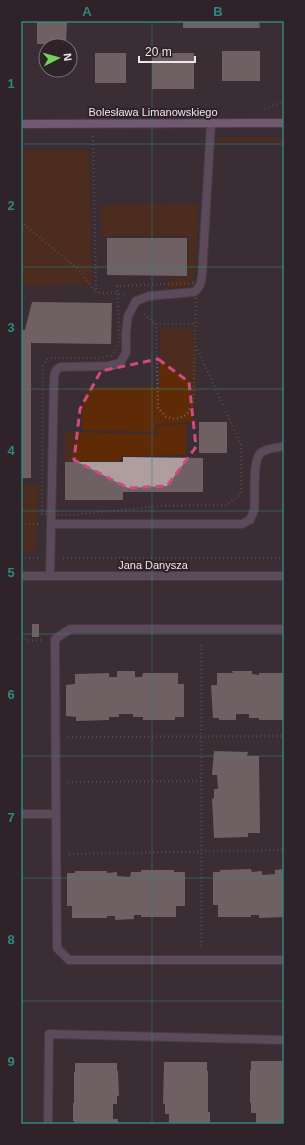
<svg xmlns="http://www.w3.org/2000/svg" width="305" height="1145" viewBox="0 0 305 1145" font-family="Arial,sans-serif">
	<rect width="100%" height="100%" fill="#3a2d33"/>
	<g fill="#5f2b07">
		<polygon points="284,137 284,142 216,142 216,138"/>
		<polygon points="21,150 89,150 92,284 21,286"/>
		<polygon points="199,204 195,270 193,281 188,286 167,288 167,278 188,278 189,236 101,236 101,205"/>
		<polygon points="160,328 194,329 196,388 193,422 155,424 155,432 82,430 83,388 159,387"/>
		<polygon points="186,424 186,455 121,456 120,461 65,461 65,432 157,434 156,426"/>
		<polygon points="39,484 35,552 21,552 21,485"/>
	</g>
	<g fill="#af9e9d">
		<polygon points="37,21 67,21 66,44 37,44"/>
		<polygon points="183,21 259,21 260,28 183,28"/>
		<rect x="222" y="51" width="38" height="30"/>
		<rect x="95" y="53" width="31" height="30"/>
		<rect x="152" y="53" width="42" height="36"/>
		<polygon points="107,238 187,238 187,276 107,275"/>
		<polygon points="32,302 112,303 111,344 32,343 31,342 31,478 21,478 21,330 25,330"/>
		<rect x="199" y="422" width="28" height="31"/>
		<polygon points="123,457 203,458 203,492 123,492 123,500 65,500 65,462 123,462"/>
		<rect x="32" y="624" width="7" height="13"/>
		<polygon points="117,671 135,671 135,677 142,677 143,673 178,673 178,684 184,684 184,717 175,717 175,720 143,720 143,717 133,717 133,714 119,714 119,717 109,717 109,720 76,721 76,717 66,716 66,685 75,684 75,674 109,673 109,677 117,677"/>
		<polygon points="232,671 252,671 252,674 259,675 259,673 284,673 284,720 259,720 259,718 249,718 249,714 236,714 236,720 219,720 219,718 213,718 211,685 217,685 217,673 233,673"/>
		<polygon points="214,751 248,752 247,756 259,756 260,833 248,833 248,837 214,838 212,799 214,798 214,789 218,789 217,775 212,775"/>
		<polygon points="251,869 252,872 262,871 262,875 275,874 275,870 284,869 284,917 259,918 259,915 251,915 251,917 218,917 218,905 213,905 213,872 220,872 220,870"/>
		<polygon points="141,870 174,870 174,872 185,872 185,906 176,906 176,917 141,917 141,915 134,915 134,919 115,920 115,916 107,916 107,918 72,918 72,906 67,906 67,873 75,873 75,871 107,871 107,873 117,872 117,876 130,877 131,872 141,872"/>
		<polygon points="251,1061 284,1061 284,1124 256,1124 256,1113 251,1113 251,1103 250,1103 250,1070 251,1070"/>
		<polygon points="164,1062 207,1062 207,1071 208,1071 208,1112 210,1112 210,1124 169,1124 169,1114 165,1114 165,1104 163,1104"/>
		<polygon points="75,1063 117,1063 117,1071 118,1071 119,1096 117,1096 117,1104 113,1104 113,1119 118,1119 118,1124 74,1124 74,1121 73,1121 73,1103 74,1103 74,1072 75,1072"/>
	</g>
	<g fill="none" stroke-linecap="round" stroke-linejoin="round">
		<g stroke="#574a50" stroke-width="10">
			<g id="lane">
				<path d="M 51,524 L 242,524 L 250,520 C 251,517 253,514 254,510 C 256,498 251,458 262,452 C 268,448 277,448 284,446"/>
				<path d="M 50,576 L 54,377 C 55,372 56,369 61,367 L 108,366 L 120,363 L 126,353 L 126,333 L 128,316 L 136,301 L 149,296 L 194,292 C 200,288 201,283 202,276 L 211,123"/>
				<polyline points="21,814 56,814 55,639 70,629 284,629"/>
				<polyline points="56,814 57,948 69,960 284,960"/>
				<polyline points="48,1124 49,1034 284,1040"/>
			</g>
		</g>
		<g stroke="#574a50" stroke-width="10">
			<polyline id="street" points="21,576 284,576"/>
		</g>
		<g stroke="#574a50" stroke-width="10">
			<polyline id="secondary" points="21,124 284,123"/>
		</g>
		<g stroke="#72666b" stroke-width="2.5" stroke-dasharray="1 3" stroke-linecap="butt">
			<polyline points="265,109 284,101"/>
			<polyline points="93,136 96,293 117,293 124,296"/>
			<polyline points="21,222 79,270 96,292"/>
			<path d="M 193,283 L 196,287 L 195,344 L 241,445 L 241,490 L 239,495 L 235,499 L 226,505 L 221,505 L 160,506 L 92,513 L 72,515 L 42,514 L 43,366 C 45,362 46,359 51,358 L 100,358 L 111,356 L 114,352 L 120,341 L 117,286 Z"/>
			<polyline points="144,314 156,324"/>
			<polyline points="195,346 194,384 193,405 190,409 186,415 176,419 166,417 158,408 156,324 195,324"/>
			<polyline points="21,524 38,524"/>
			<polyline points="21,558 38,558"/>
			<polyline points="63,558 284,558"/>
			<polyline points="21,637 30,641 42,640"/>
			<polyline points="68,737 284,736"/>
			<polyline points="201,781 201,946"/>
			<polyline points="68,782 201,781 201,642"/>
			<polyline points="69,854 284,850"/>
		</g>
		<use href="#lane" stroke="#856d8a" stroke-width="8"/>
		<use href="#street" stroke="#856d8a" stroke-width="8"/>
		<use href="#secondary" stroke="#b48ebd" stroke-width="8"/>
	</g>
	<path d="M0 0H305V1145H0ZM 158,359 L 189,382 L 196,447 L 167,486 L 128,488 L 74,460 L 80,409 L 101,371 Z" fill="#3a2d33" fill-opacity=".55" fill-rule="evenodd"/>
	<path fill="none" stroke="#cd4b7e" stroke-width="3" stroke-dasharray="8 5" stroke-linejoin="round" d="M 158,359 L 189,382 L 196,447 L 167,486 L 128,488 L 74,460 L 80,409 L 101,371 Z"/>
	<path fill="none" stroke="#308780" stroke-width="1" stroke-opacity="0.55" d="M 152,21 L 152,1124M 21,144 L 284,144M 21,267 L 284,267M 21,389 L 284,389M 21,511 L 284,511M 21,634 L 284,634M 21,756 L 284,756M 21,878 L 284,878M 21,1001 L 284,1001"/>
	<g text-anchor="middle" stroke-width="4" stroke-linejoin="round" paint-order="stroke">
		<g font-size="11" fill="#eee5e9" stroke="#2f2329">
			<text x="153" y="116">Bolesława Limanowskiego</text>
			<text x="153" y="569">Jana Danysza</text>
		</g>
	</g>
	<rect width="305" height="1145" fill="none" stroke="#2f2329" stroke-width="44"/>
	<g transform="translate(58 58) rotate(84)"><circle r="19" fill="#2f2329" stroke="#7b7176"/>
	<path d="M0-3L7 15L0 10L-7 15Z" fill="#75d25b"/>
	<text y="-6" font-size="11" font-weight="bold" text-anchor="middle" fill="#eee5e9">N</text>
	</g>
	<path d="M139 56v6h56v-6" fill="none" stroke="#eee5e9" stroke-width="2"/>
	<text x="145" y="56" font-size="12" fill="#eee5e9" stroke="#2f2329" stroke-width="3" paint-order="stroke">20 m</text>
	<rect x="22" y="22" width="261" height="1101" fill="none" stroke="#308780" stroke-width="1.5"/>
	<g font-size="13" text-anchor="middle" font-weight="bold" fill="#308780">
		<text x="87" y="16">A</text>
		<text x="218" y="16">B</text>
		<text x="11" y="88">1</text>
		<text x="11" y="210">2</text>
		<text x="11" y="332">3</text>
		<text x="11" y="455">4</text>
		<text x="11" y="577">5</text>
		<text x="11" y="699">6</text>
		<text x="11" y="822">7</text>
		<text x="11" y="944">8</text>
		<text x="11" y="1066">9</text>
	</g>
</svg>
